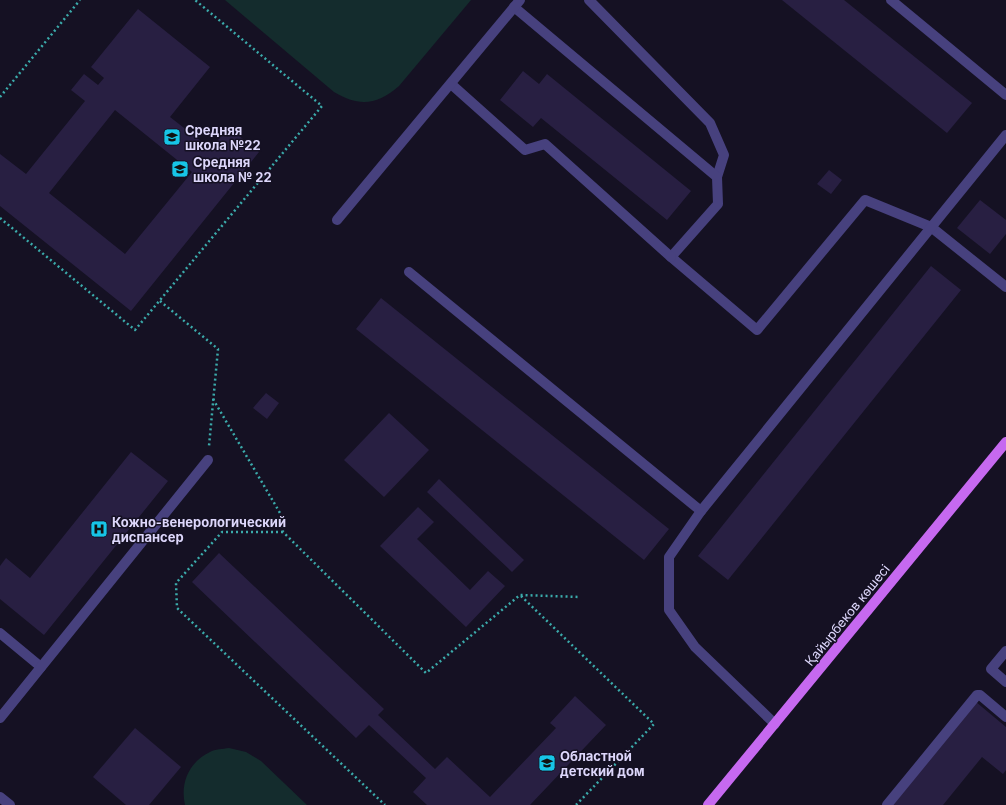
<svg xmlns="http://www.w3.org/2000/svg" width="1006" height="805" viewBox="0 0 1006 805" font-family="Inter,sans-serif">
	<rect width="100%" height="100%" fill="#151123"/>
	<g fill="#142c2d">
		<path d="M 225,0 L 471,0 L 399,86 C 377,105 359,107 334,92 Z"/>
		<path d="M 229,748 L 246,752 L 261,761 L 307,805 L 185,805 C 180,783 189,762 210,752 C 215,749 223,749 229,748 Z"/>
	</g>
	<g fill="#281f42" fill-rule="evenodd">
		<polygon points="782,0 844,0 972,103 947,133"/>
		<path d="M 138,9 L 210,67 L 170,117 L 211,149 L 228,127 L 259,152 L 131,311 L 0,206 L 0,154 L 26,174 L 85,101 L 71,90 L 84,74 L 98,85 L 104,78 L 91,67 ZM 115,110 L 192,172 L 125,254 L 49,193 Z"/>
		<polygon points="523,71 539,84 547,74 691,191 667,220 541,118 533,127 500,100"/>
		<polygon points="829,170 842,180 831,194 817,184"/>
		<polygon points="980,200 1006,220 1006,234 990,254 957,228"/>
		<polygon points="931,266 961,290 728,580 698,556"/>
		<polygon points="381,298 669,529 644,560 356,329"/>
		<polygon points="266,393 279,403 267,419 253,408"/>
		<polygon points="389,413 429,450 384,497 344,460"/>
		<polygon points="131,452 168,481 44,635 0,599 0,566 6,558 30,578"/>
		<polygon points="439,479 524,560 512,572 427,492"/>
		<polygon points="418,507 434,522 417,539 470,590 488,571 505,586 466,627 380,546"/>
		<polygon points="219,553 384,709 378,715 435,769 447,757 490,797 556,728 550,723 575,696 606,725 530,805 427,805 413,792 426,778 369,725 356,738 192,582"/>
		<polygon points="976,702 1006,727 1006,770 1003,774 982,757 943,805 892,805"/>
		<polygon points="135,728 181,767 149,805 126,805 93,777"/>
	</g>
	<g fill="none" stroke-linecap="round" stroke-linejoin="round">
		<g stroke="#3babab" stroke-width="2.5" stroke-dasharray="2 3" stroke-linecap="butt">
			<polyline points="0,97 80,0"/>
			<polyline points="0,218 135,330 322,106 195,0"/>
			<polyline points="160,301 218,349 209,446"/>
			<polyline points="213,399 280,513 283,532 426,673 520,595 580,597"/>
			<polyline points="283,532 222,532 176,583 177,608 385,805"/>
			<polyline points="521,596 654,724 576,805"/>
		</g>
		<g stroke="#47417e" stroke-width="10">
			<polyline points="589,0 710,123 724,155 717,177"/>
			<polyline points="891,0 1006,95"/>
			<polyline points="514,7 717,177 718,204 671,257 757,330 865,200 931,227 1006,287"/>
			<polyline points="451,84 525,150 545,144 671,257"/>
			<polyline points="337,220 520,0"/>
			<polyline points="409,272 701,511"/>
			<polyline points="0,633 41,667"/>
			<polyline points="1006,651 991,669 1006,682"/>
			<polyline points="0,718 208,460"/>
			<polyline points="775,724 695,647 669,610 669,557 701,511 1006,135"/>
			<polyline points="0,797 10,805"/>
			<polyline points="887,805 977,695 980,695 1006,717"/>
		</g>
		<polyline stroke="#c669f0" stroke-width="10" points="708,805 1006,442"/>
	</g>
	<defs>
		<g id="school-square" transform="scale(0.9)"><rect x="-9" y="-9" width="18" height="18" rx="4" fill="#17c5e7" stroke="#151123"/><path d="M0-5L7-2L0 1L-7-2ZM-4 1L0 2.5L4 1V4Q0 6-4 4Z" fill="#111"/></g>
		<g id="hospital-square" transform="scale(0.9)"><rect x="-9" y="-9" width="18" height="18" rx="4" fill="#17c5e7" stroke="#151123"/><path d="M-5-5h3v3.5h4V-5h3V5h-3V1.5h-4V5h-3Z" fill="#111"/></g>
	</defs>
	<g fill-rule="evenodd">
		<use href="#school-square" x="172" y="137"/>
		<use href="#school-square" x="180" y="169"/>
		<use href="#hospital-square" x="99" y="529"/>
		<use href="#school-square" x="547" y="763"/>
	</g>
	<g text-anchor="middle" stroke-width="3" stroke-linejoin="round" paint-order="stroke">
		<g font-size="13" font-weight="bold" fill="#ddd7fb" stroke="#151123" text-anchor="start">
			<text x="185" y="135">Средняя<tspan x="185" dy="15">школа №22</tspan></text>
			<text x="193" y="167">Средняя<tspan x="193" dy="15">школа № 22</tspan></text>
			<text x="112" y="527">Кожно-венерологический<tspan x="112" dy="15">диспансер</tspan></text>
			<text x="560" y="761">Областной<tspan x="560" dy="15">детский дом</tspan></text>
		</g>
		<g font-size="13" fill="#ddd7fb" stroke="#151123">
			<text transform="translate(847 615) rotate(-51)" y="5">Қайырбеков көшесі</text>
		</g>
	</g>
</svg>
